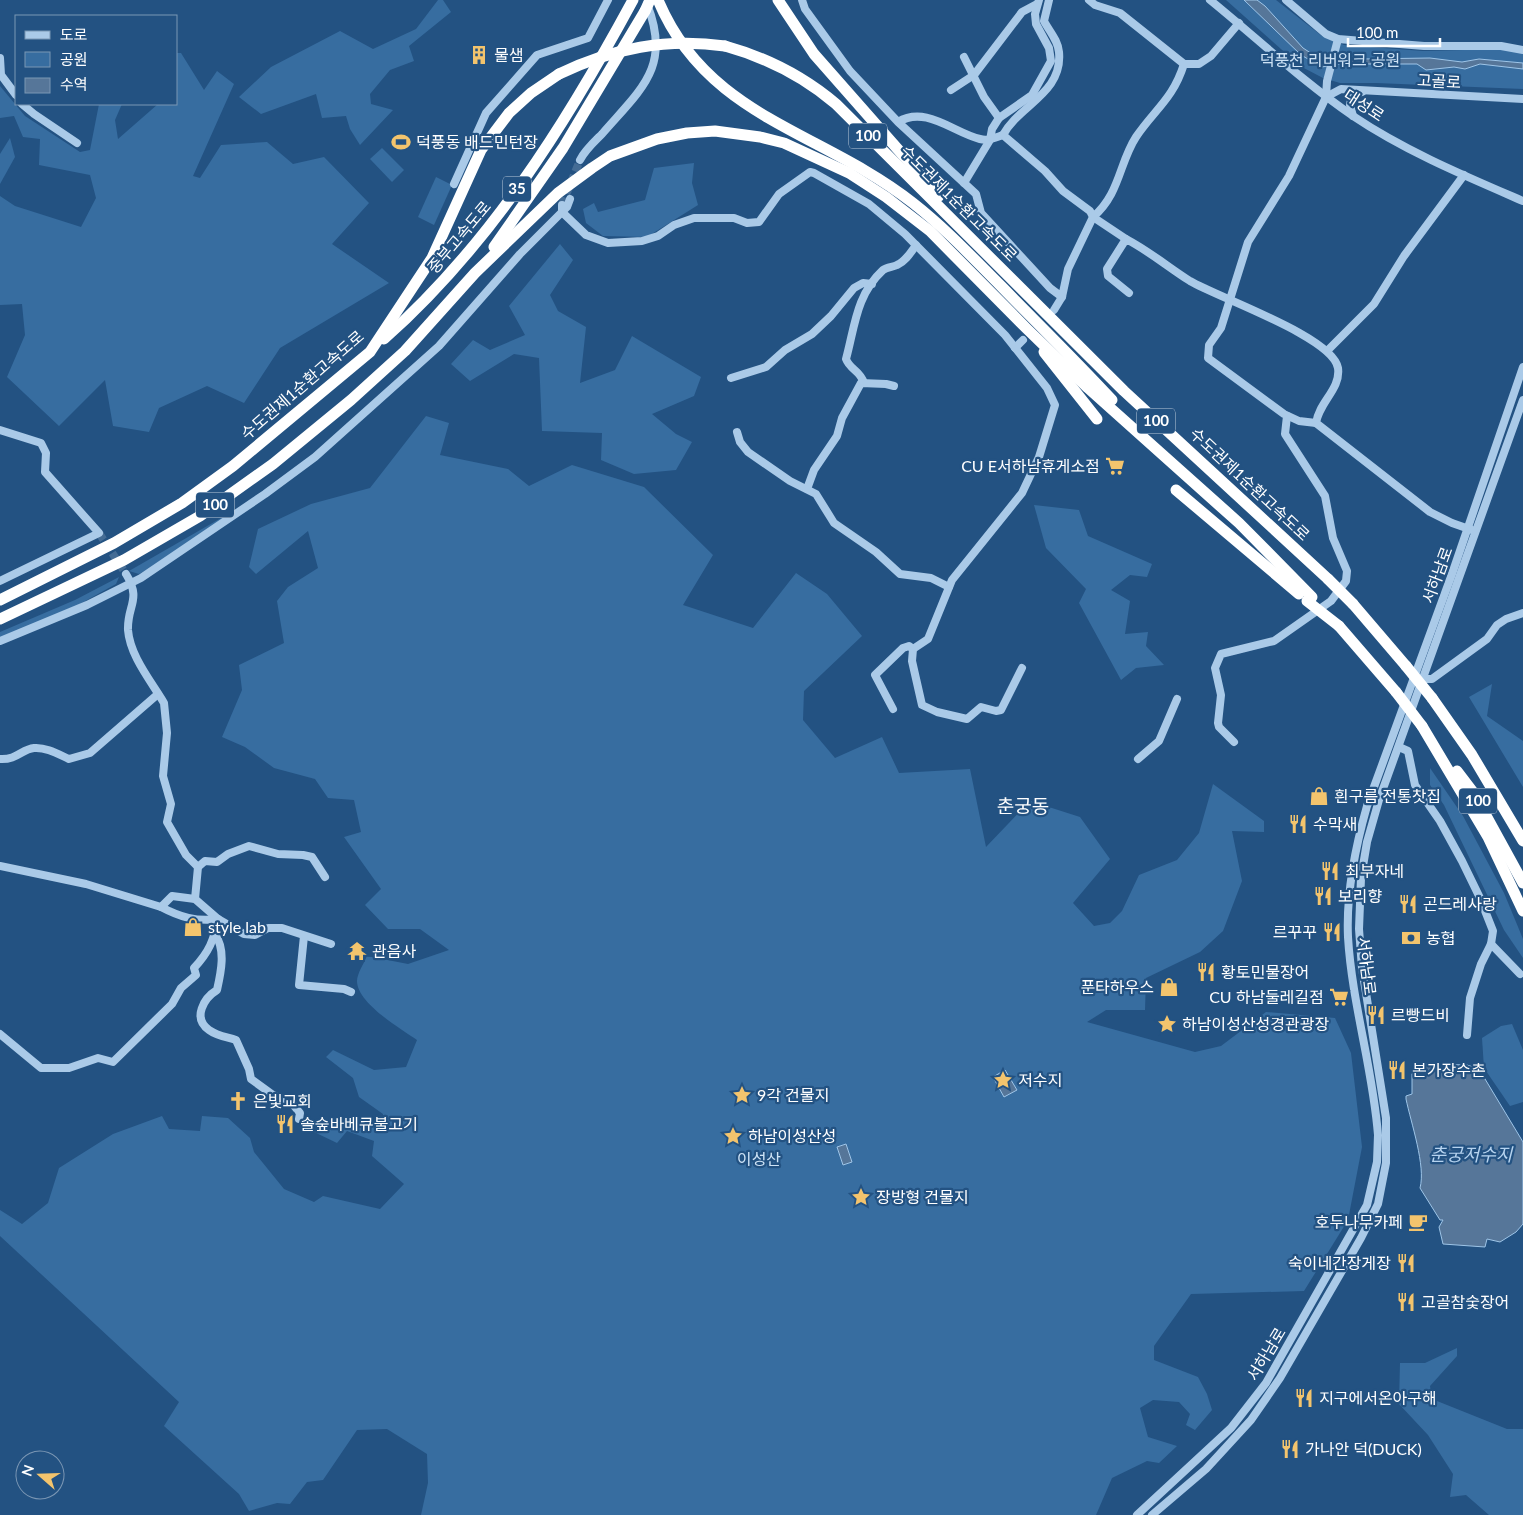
<svg xmlns="http://www.w3.org/2000/svg" width="1523" height="1515" viewBox="0 0 1523 1515" font-family="Lato,'Noto Sans KR',sans-serif">
	<rect width="100%" height="100%" fill="#235282"/>
	<g fill="#376da0">
		<polygon points="438,0 443,0 451,12 409,46 414,61 390,70 370,94 371,104 393,110 360,145 350,129 346,116 322,118 316,94 261,114 239,97 271,67 340,31 373,49 416,29"/>
		<polygon points="1226,0 1276,0 1322,36 1344,45 1423,51 1505,49 1523,53 1523,89 1376,83 1340,83 1323,78 1300,66"/>
		<polygon points="176,53 181,53 204,90 217,71 234,84 193,176 200,178 221,145 267,142 293,164 324,157 369,203 332,244 389,283 280,348 244,403 207,386 159,408 149,432 113,426 105,380 59,426 7,377 25,335 22,304 0,305 0,196 15,206 81,227 96,198 90,175 39,165 40,139 23,137 14,116 0,118 0,86 25,116 80,152 90,150 99,104 122,104 115,120 118,139 158,104 176,104"/>
		<polygon points="10,138 15,157 0,184 0,154"/>
		<polygon points="382,148 404,170 392,182 370,159"/>
		<polygon points="694,163 692,183 698,205 647,237 603,236 586,223 583,209 594,203 598,212 645,200 654,168"/>
		<polygon points="436,177 452,185 434,225 418,217"/>
		<polygon points="560,244 573,260 550,295 558,311 586,327 580,383 615,370 632,336 701,377 694,396 652,414 676,434 692,442 676,470 634,474 601,460 602,433 542,431 539,358 514,354 470,381 451,364 473,340 490,350 525,335 509,306"/>
		<path d="M 426,416 L 449,423 L 440,455 L 508,469 L 529,486 L 572,465 L 644,487 L 713,555 L 683,605 L 753,628 L 796,573 L 827,594 L 862,636 L 804,691 L 803,720 L 835,758 L 882,737 L 899,773 L 970,769 L 986,847 L 1030,801 L 1080,817 L 1110,859 L 1073,903 L 1094,926 L 1110,923 L 1122,911 L 1139,875 L 1177,860 L 1199,833 L 1213,784 L 1264,821 L 1264,832 L 1232,831 L 1242,881 L 1223,931 L 1200,952 L 1146,978 L 1145,1010 L 1106,1010 L 1087,1022 L 1195,1052 L 1221,1046 L 1266,1012 L 1335,1018 L 1351,1053 L 1362,1147 L 1348,1220 L 1304,1291 L 1191,1294 L 1154,1346 L 1154,1360 L 1198,1377 L 1207,1394 L 1212,1410 L 1195,1430 L 1186,1425 L 1190,1414 L 1179,1402 L 1153,1400 L 1140,1408 L 1148,1437 L 1177,1446 L 1159,1463 L 1147,1461 L 1112,1478 L 1096,1515 L 421,1515 L 428,1483 L 427,1454 L 387,1429 L 357,1430 L 323,1480 L 307,1482 L 290,1504 L 277,1503 L 249,1511 L 239,1494 L 164,1426 L 179,1402 L 0,1236 L 0,1210 L 22,1224 L 48,1203 L 59,1168 L 113,1134 L 162,1116 L 169,1129 L 200,1131 L 202,1116 L 228,1118 L 250,1138 L 254,1152 L 284,1189 L 314,1202 L 323,1196 L 380,1209 L 404,1184 L 372,1156 L 374,1141 L 347,1131 L 337,1143 L 312,1131 L 347,1121 L 383,1129 L 383,1114 L 359,1097 L 353,1078 L 326,1057 L 333,1050 L 374,1070 L 406,1067 L 417,1040 C 401,1029 357,1003 357,981 C 357,974 364,963 367,956 L 408,964 L 449,950 L 420,929 L 388,929 L 365,905 L 381,889 L 344,837 L 361,832 L 354,800 L 328,798 L 315,779 L 274,768 L 245,747 L 222,737 L 242,690 L 239,665 L 284,643 L 277,601 L 288,587 L 318,568 L 308,531 L 256,574 L 249,567 L 258,529 L 311,504 L 370,488 Z"/>
		<polygon points="1034,505 1079,510 1088,536 1152,564 1147,577 1130,575 1111,590 1130,601 1125,634 1148,632 1146,646 1164,665 1136,668 1121,680 1079,603 1086,589 1046,548"/>
		<polygon points="235,510 148,569 139,574 129,571"/>
		<polygon points="119,577 116,584 78,605 0,638 0,632 75,600"/>
		<polygon points="1492,684 1487,716 1523,741 1523,787 1469,697"/>
		<polygon points="1430,768 1463,816 1504,893 1523,939 1523,958 1504,930 1444,805 1430,785"/>
		<polygon points="1512,1024 1523,1050 1523,1102 1510,1106 1484,1068 1482,1038 1501,1026"/>
		<polygon points="1457,1348 1457,1356 1430,1386 1432,1399 1507,1429 1523,1429 1523,1515 1489,1515 1466,1495 1450,1497 1453,1474 1428,1435 1399,1404 1400,1363 1425,1363"/>
	</g>
	<g fill="#567699" stroke="#9ec5e8">
		<polygon points="1244,0 1257,0 1265,6 1303,48 1323,61 1341,56 1362,59 1430,58 1462,62 1479,59 1523,63 1523,69 1480,64 1465,69 1454,67 1426,70 1417,64 1361,64 1349,62 1322,67 1301,55"/>
		<path d="M 1426,1064 L 1467,1065 L 1479,1069 L 1523,1142 L 1523,1224 L 1516,1232 L 1500,1242 L 1487,1239 L 1485,1247 L 1443,1244 L 1439,1227 L 1443,1220 L 1440,1220 L 1420,1188 C 1426,1166 1411,1123 1406,1099 L 1406,1096 L 1412,1094 L 1412,1074 L 1416,1067 Z"/>
		<polygon points="1005,1070 1017,1090 1004,1097 993,1077"/>
		<polygon points="846,1144 852,1162 843,1165 837,1147"/>
	</g>
	<g fill="none" stroke-linecap="round" stroke-linejoin="round">
		<g stroke="#446c95" stroke-width="8" stroke-dasharray="8 4" stroke-linecap="butt">
			<polyline points="562,205 580,160"/>
			<polyline points="99,533 126,574"/>
		</g>
		<g stroke="#aacae8" stroke-width="8">
			<path d="M 802,0 L 805,9 L 850,71 L 898,122 L 976,194 L 981,213 L 1050,288 L 1062,297 L 1068,269 L 1093,217 L 1090,211 L 1063,191 L 1045,171 L 1003,135 C 995,138 988,141 980,139 C 954,133 926,105 898,122"/>
			<polyline points="1089,0 1095,5 1120,13 1184,64"/>
			<path d="M 1210,0 C 1258,39 1302,81 1353,116 C 1405,151 1465,176 1523,201"/>
			<polyline points="1286,0 1326,34 1338,39 1424,46 1501,46 1523,50"/>
			<polyline points="964,57 984,97 999,118"/>
			<polyline points="0,58 1,75 16,95"/>
			<polyline points="951,90 974,75 1022,12 1037,4"/>
			<polyline points="1326,97 1341,89 1523,99"/>
			<polyline points="22,104 34,114 77,143"/>
			<polyline points="1353,116 1350,105 1352,94 1362,92"/>
			<path d="M 1003,135 C 1019,105 1063,93 1059,52 C 1058,40 1049,31 1044,21 L 1049,0"/>
			<path d="M 580,160 C 585,150 594,142 602,134 C 641,89 672,67 647,4"/>
			<polyline points="964,183 990,140 992,129 999,118 1032,95 1051,61 1049,48 1036,24 1035,14 1039,0"/>
			<polyline points="454,184 486,113 537,55 588,38 608,0"/>
			<polyline points="562,205 562,212 586,235 608,243 642,241 658,236 674,225 694,218 734,218 747,223 759,222 779,194 810,172 814,173 869,204 905,234 1005,335 1047,388 1055,405 1039,457 1022,493 952,580 928,639 913,649 912,661 922,705 937,712 967,719 981,707 996,711 1001,710 1022,668"/>
			<path d="M 1126,239 L 1093,217 C 1120,194 1119,163 1136,137 C 1155,109 1173,99 1184,64 L 1199,64 L 1211,56 L 1239,23"/>
			<path d="M 1129,293 L 1108,276 L 1107,269 L 1126,239 C 1149,251 1168,267 1190,281 C 1219,298 1333,337 1338,368 C 1341,389 1319,402 1316,423 L 1430,512 L 1452,523 L 1472,530"/>
			<polyline points="1054,310 1062,297"/>
			<polyline points="1015,348 1023,340"/>
			<polyline points="1327,351 1374,304 1404,256 1464,175"/>
			<polyline points="731,378 766,367 785,350 812,334 831,316 854,288 863,283 872,284"/>
			<path d="M 864,383 C 860,370 850,370 846,359 C 855,326 856,295 883,270 C 887,267 893,267 897,265 C 906,261 911,252 916,245"/>
			<polyline points="1316,423 1299,421 1284,414 1208,358 1209,345 1221,328 1248,242 1289,176 1326,97 1327,81 1338,39"/>
			<polyline points="0,430 41,443 46,453 45,472 99,533 0,581"/>
			<polyline points="737,432 740,442 748,452 790,481 816,494 834,523 876,552 900,574 931,578 949,587"/>
			<polyline points="807,489 814,470 837,436 842,418 861,383 886,384 894,386"/>
			<path d="M 126,574 C 142,600 127,605 128,630 C 130,656 151,681 164,703 L 167,733 L 163,776 L 171,804 L 167,822 L 186,855 L 198,867"/>
			<polyline points="0,641 87,605 141,578 265,494 315,457 439,346 520,254 567,207 570,199"/>
			<polyline points="1423,679 1432,679 1487,639 1497,625 1506,619 1523,613"/>
			<polyline points="893,709 875,675 903,648 909,646 913,649"/>
			<polyline points="1234,742 1219,727 1218,723 1221,695 1215,668 1221,654 1274,641 1331,601 1346,581 1347,571 1333,538 1325,496 1285,434 1287,416"/>
			<polyline points="1399,747 1408,751 1415,785 1440,821 1462,861 1480,898 1493,931 1491,944 1481,964 1470,998 1467,1035"/>
			<path d="M 0,759 C 17,760 22,749 34,748 C 46,747 58,754 69,759 L 90,753 L 158,694"/>
			<polyline points="1138,759 1159,741 1177,699"/>
			<polyline points="0,866 86,884 161,907 172,896 195,899 218,919 244,934 255,935 268,928 282,928 331,944"/>
			<polyline points="195,899 198,867 205,861 217,862 228,854 249,846 278,854 303,855 312,857 325,877"/>
			<path d="M 215,934 C 226,950 221,972 217,990 C 204,998 192,1018 209,1030 C 217,1036 227,1037 236,1040 L 249,1069 L 251,1079 L 273,1095 L 290,1101 L 300,1113 L 299,1119"/>
			<polyline points="304,936 299,985 344,989 351,992"/>
			<polyline points="1491,944 1520,974"/>
			<path d="M 0,1034 L 41,1068 L 69,1068 L 98,1058 L 113,1062 L 172,1004 L 181,988 L 196,975 L 194,968 C 209,952 214,940 218,919 C 196,922 180,917 161,907"/>
			<path d="M 1137,1515 L 1231,1428 L 1266,1383 L 1367,1205 L 1377,1162 L 1378,1135 C 1373,1069 1352,1004 1348,937 C 1346,892 1355,848 1367,806 L 1452,574 L 1523,367"/>
			<polyline points="1152,1515 1206,1469 1251,1420 1280,1378 1361,1238 1378,1204 1386,1163 1386,1118 1362,968 1359,929 1361,878 1367,842 1379,800 1523,400"/>
		</g>
		<g stroke="#fff" stroke-width="11">
			<path d="M 658,0 C 707,118 822,131 913,203 C 945,228 972,257 1001,286 C 1038,324 1076,361 1112,400"/>
			<polyline points="778,0 814,54 939,196"/>
			<path d="M 725,46 C 768,58 803,76 836,104 L 1124,391 L 1328,579"/>
			<polyline points="494,247 563,148 645,11"/>
			<path d="M 384,339 C 490,245 566,124 633,0"/>
			<polyline points="1044,352 1097,419"/>
			<polyline points="1176,490 1299,594"/>
			<polyline points="0,600 114,543 182,503 233,466 370,352 432,258 481,150 509,113 531,93 559,74"/>
			<polyline points="1353,604 1406,666"/>
			<polyline points="0,619 124,560 200,516 273,464 351,400 405,351 475,273 558,193 592,168 610,156 657,139 687,133 715,131 760,137 784,143 849,173 886,197 930,231 1027,329 1088,388 1239,523 1312,597"/>
			<polyline points="1339,626 1396,692"/>
			<polyline points="1432,698 1472,755 1523,841"/>
			<polyline points="1422,726 1488,837 1523,911"/>
			<polyline points="1457,771 1473,792 1523,883"/>
		</g>
		<g stroke="#fff" stroke-width="11">
			<polyline points="645,11 650,0"/>
			<path d="M 559,74 C 613,48 666,38 725,46"/>
			<polyline points="1328,579 1353,604"/>
			<polyline points="1307,601 1339,626"/>
			<polyline points="1406,666 1432,698"/>
			<polyline points="1396,692 1422,726"/>
		</g>
	</g>
	<defs>
		<g id="building-bare" transform="scale(1.5)"><path d="M-4-6H4V6H1V3H-1V6H-4ZM-2.5-4.3h1.7v1.8h-1.7ZM.8-4.3h1.7v1.8H.8ZM-2.5-1h1.7V.8h-1.7ZM.8-1h1.7V.8H.8Z" fill="#f3c46d" stroke="#235282" stroke-width="2.5" paint-order="stroke"/></g>
		<g id="stadium-bare" transform="scale(1.5)"><path d="M0-5a6.5 5 0 1 0 0 10a6.5 5 0 1 0 0-10ZM-3.5-1.8h7v3.6h-7Z" fill="#f3c46d" stroke="#235282" stroke-width="2.5" paint-order="stroke"/></g>
		<g id="supermarket-bare" transform="scale(1.5)"><path d="M-6-5.5h2.5l.6 2H6L4.5 2H-2.5L-4.4-4H-6ZM-1.5 3.2a1.3 1.3 0 1 0 .1 0ZM3 3.2a1.3 1.3 0 1 0 .1 0Z" fill="#f3c46d" stroke="#235282" stroke-width="2.5" paint-order="stroke"/></g>
		<g id="shop-bare" transform="scale(1.5)"><path d="M-5-2.5h2.3a2.7 3.5 0 0 1 5.4 0H5L5.5 6h-11ZM-1.5-2.5h3a1.5 2.3 0 0 0-3 0Z" fill="#f3c46d" stroke="#235282" stroke-width="2.5" paint-order="stroke"/></g>
		<g id="restaurant-bare" transform="scale(1.5)"><path d="M-5-6h1v4h1v-4h1v4h1v-4h1v5L-1.5 .5V6h-2V.5L-5-1ZM5-6V6H3V1.5H1.5Q1.5-4 5-6Z" fill="#f3c46d" stroke="#235282" stroke-width="2.5" paint-order="stroke"/></g>
		<g id="bank-bare" transform="scale(1.5)"><path d="M-6-4H6V4H-6ZM0-2.3a2.3 2.3 0 1 0 0 4.6a2.3 2.3 0 1 0 0-4.6Z" fill="#f3c46d" stroke="#235282" stroke-width="2.5" paint-order="stroke"/></g>
		<g id="temple-bare" transform="scale(1.5)"><path d="M0-6L5-2H3V0L6.5 2.5H4V6H1.5V3h-3V6H-4V2.5H-6.5L-3 0V-2H-5Z" fill="#f3c46d" stroke="#235282" stroke-width="2.5" paint-order="stroke"/></g>
		<g id="sight-bare" transform="scale(1.5)"><path d="M0-6L1.8-2.2L6-1.7L2.9 1.2L3.7 5.4L0 3.3L-3.7 5.4L-2.9 1.2L-6-1.7L-1.8-2.2Z" fill="#f3c46d" stroke="#235282" stroke-width="2.5" paint-order="stroke"/></g>
		<g id="church-bare" transform="scale(1.5)"><path d="M-1.2-6h2.4v3.5h3.3v2.4h-3.3V6h-2.4V-.1h-3.3v-2.4h3.3Z" fill="#f3c46d" stroke="#235282" stroke-width="2.5" paint-order="stroke"/></g>
		<g id="cafe-bare" transform="scale(1.5)"><path d="M-5.5-4.5H6V0H3Q3 3.5 0 3.5H-2.5Q-5.5 3.5-5.5 0ZM3-3.2v2h1.7v-2ZM-6 4.5H4V6H-6Z" fill="#f3c46d" stroke="#235282" stroke-width="2.5" paint-order="stroke"/></g>
	</defs>
	<g fill-rule="evenodd">
		<use href="#building-bare" x="479" y="55"/>
		<use href="#stadium-bare" x="401" y="142"/>
		<use href="#supermarket-bare" x="1115" y="466"/>
		<use href="#shop-bare" x="1319" y="796"/>
		<use href="#restaurant-bare" x="1298" y="824"/>
		<use href="#restaurant-bare" x="1330" y="871"/>
		<use href="#restaurant-bare" x="1323" y="896"/>
		<use href="#restaurant-bare" x="1408" y="904"/>
		<use href="#shop-bare" x="193" y="927"/>
		<use href="#restaurant-bare" x="1332" y="932"/>
		<use href="#bank-bare" x="1411" y="938"/>
		<use href="#temple-bare" x="357" y="951"/>
		<use href="#restaurant-bare" x="1206" y="972"/>
		<use href="#shop-bare" x="1169" y="987"/>
		<use href="#supermarket-bare" x="1339" y="997"/>
		<use href="#restaurant-bare" x="1376" y="1015"/>
		<use href="#sight-bare" x="1167" y="1024"/>
		<use href="#restaurant-bare" x="1397" y="1070"/>
		<use href="#sight-bare" x="1003" y="1080"/>
		<use href="#sight-bare" x="742" y="1095"/>
		<use href="#church-bare" x="238" y="1101"/>
		<use href="#restaurant-bare" x="285" y="1124"/>
		<use href="#sight-bare" x="733" y="1136"/>
		<use href="#sight-bare" x="861" y="1197"/>
		<use href="#cafe-bare" x="1418" y="1222"/>
		<use href="#restaurant-bare" x="1406" y="1263"/>
		<use href="#restaurant-bare" x="1406" y="1302"/>
		<use href="#restaurant-bare" x="1304" y="1398"/>
		<use href="#restaurant-bare" x="1290" y="1449"/>
	</g>
	<g text-anchor="middle" stroke-width="4.5" stroke-linejoin="round" paint-order="stroke">
		<g fill="#235282" stroke="#bdcbda" stroke-width="1">
			<rect x="849" y="123.5" width="38" height="25" rx="4"/>
			<rect x="503" y="176.5" width="28" height="25" rx="4"/>
			<rect x="1137" y="408.5" width="38" height="25" rx="4"/>
			<rect x="196" y="492.5" width="38" height="25" rx="4"/>
			<rect x="1459" y="788.5" width="38" height="25" rx="4"/>
		</g>
		<g font-size="15" font-weight="bold" fill="#fff">
			<text x="868" y="141">100</text>
			<text x="517" y="194">35</text>
			<text x="1156" y="426">100</text>
			<text x="215" y="510">100</text>
			<text x="1478" y="806">100</text>
		</g>
		<g font-size="16" fill="#fff" stroke="#235282" text-anchor="start">
			<text x="494" y="61">물샘</text>
			<text x="416" y="148">덕풍동 배드민턴장</text>
			<text x="1100" y="472" text-anchor="end">CU E서하남휴게소점</text>
			<text x="1334" y="802">흰구름 전통찻집</text>
			<text x="1313" y="830">수막새</text>
			<text x="1345" y="877">최부자네</text>
			<text x="1338" y="902">보리향</text>
			<text x="1423" y="910">곤드레사랑</text>
			<text x="208" y="933">style lab</text>
			<text x="1317" y="938" text-anchor="end">르꾸꾸</text>
			<text x="1426" y="944">농협</text>
			<text x="372" y="957">관음사</text>
			<text x="1221" y="978">황토민물장어</text>
			<text x="1154" y="993" text-anchor="end">푼타하우스</text>
			<text x="1324" y="1003" text-anchor="end">CU 하남둘레길점</text>
			<text x="1391" y="1021">르빵드비</text>
			<text x="1182" y="1030">하남이성산성경관광장</text>
			<text x="1412" y="1076">본가장수촌</text>
			<text x="1018" y="1086">저수지</text>
			<text x="757" y="1101">9각 건물지</text>
			<text x="253" y="1107">은빛교회</text>
			<text x="300" y="1130">솔숲바베큐불고기</text>
			<text x="748" y="1142">하남이성산성</text>
			<text x="876" y="1203">장방형 건물지</text>
			<text x="1403" y="1228" text-anchor="end">호두나무카페</text>
			<text x="1391" y="1269" text-anchor="end">숙이네간장게장</text>
			<text x="1421" y="1308">고골참숯장어</text>
			<text x="1319" y="1404">지구에서온아구해</text>
			<text x="1305" y="1455">가나안 덕(DUCK)</text>
		</g>
		<g font-size="16" fill="#cee3f6" stroke="#235282">
			<text x="1330" y="66">덕풍천 리버워크 공원</text>
			<text x="759" y="1165">이성산</text>
		</g>
		<g font-size="16" fill="#fff" stroke="#235282">
			<text transform="translate(1439 81) rotate(3)" y="6">고골로</text>
			<text transform="translate(1364 105) rotate(33)" y="6">대성로</text>
			<text transform="translate(959 203) rotate(45)" y="6">수도권제1순환고속도로</text>
			<text transform="translate(459 237) rotate(-50)" y="6">중부고속도로</text>
			<text transform="translate(302 385) rotate(-41)" y="6">수도권제1순환고속도로</text>
			<text transform="translate(1250 484) rotate(43)" y="6">수도권제1순환고속도로</text>
			<text transform="translate(1437 575) rotate(-70)" y="6">서하남로</text>
			<text transform="translate(1367 966) rotate(83)" y="6">서하남로</text>
			<text transform="translate(1266 1354) rotate(-59)" y="6">서하남로</text>
		</g>
		<g font-size="18" font-style="italic" fill="#b6d3ef" stroke="#235282">
			<text x="1471" y="1161">춘궁저수지</text>
		</g>
		<g font-size="19" fill="#fff" stroke="#235282">
			<text x="1023" y="813">춘궁동</text>
		</g>
	</g>
	<rect x="15" y="15" width="162" height="90" fill="#235282" stroke="#7b97b4"/>
	<rect x="25" y="31" width="25" height="8" fill="#aacae8" stroke="#7b97b4"/>
	<text x="60" y="40" font-size="15" fill="#ffffff">도로</text>
	<rect x="25" y="52" width="25" height="15" fill="#376da0" stroke="#7b97b4"/>
	<text x="60" y="65" font-size="15" fill="#ffffff">공원</text>
	<rect x="25" y="78" width="25" height="15" fill="#567699" stroke="#7b97b4"/>
	<text x="60" y="90" font-size="15" fill="#ffffff">수역</text>
	<g transform="translate(40 1475) rotate(290)"><circle r="24" fill="#235282" stroke="#7b97b4"/>
	<path d="M0-4L9 19L0 12L-9 19Z" fill="#f3c46d"/>
	<text y="-8" font-size="14" font-weight="bold" text-anchor="middle" fill="#ffffff">N</text>
	</g>
	<path d="M1348 38v8h92v-8" fill="none" stroke="#ffffff" stroke-width="2.5"/>
	<text x="1356" y="38" font-size="15" fill="#ffffff" stroke="#235282" stroke-width="4" paint-order="stroke">100 m</text>
</svg>
